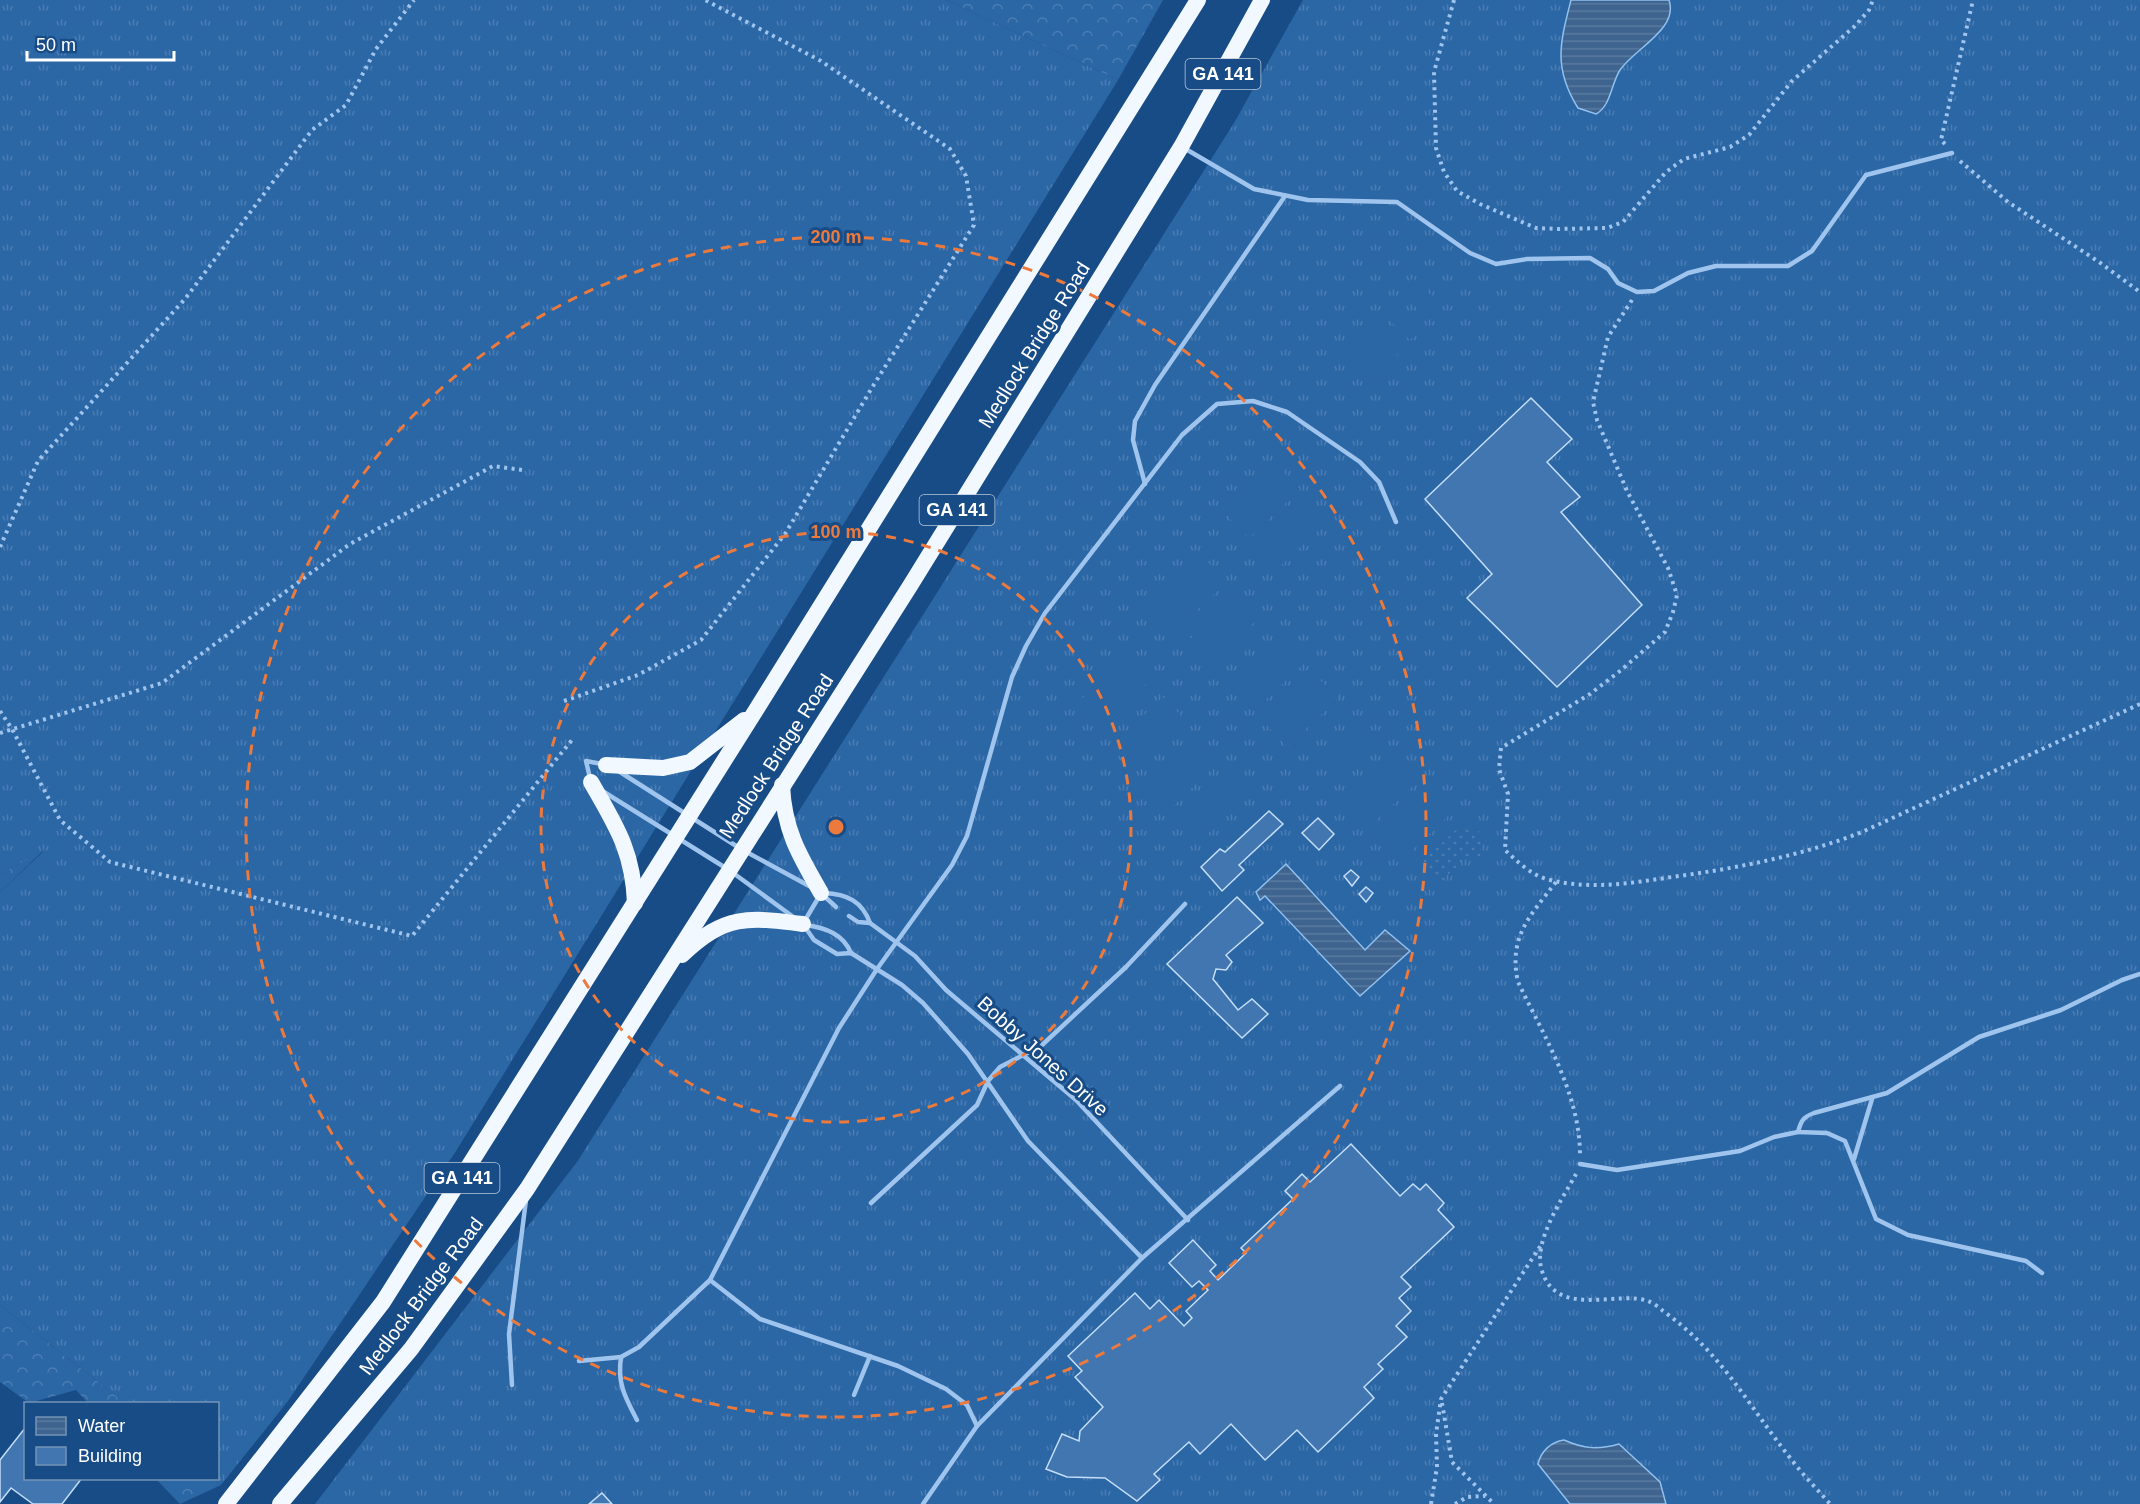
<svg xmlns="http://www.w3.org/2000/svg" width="2140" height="1504" viewBox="0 0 2140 1504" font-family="Arial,sans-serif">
	<defs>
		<pattern id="grass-tufts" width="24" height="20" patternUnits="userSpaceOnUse" patternTransform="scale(1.5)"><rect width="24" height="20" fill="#2b66a5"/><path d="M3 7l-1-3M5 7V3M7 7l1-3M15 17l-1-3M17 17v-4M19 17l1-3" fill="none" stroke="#4b7db2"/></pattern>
		<pattern id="forest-crowns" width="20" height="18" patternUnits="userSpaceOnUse" patternTransform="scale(1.5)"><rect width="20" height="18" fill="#2b66a5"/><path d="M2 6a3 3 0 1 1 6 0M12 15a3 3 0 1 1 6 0" fill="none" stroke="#4b7db2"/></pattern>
		<pattern id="park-dots" width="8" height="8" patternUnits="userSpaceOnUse" patternTransform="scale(1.5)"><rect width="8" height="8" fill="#2b66a5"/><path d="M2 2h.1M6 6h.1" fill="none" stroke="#4b7db2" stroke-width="1.8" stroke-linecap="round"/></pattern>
		<pattern id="water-rules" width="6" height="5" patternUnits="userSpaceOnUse" patternTransform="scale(1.5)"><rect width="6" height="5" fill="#3e648f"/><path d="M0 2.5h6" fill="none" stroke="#5b7ba0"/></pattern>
	</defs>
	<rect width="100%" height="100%" fill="#184c86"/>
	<g fill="url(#grass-tufts)">
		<polygon points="0,0 946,0 1118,80 456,1151 288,1401 221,1485 214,1479 218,1478 218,1404 125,1403 0,1305 0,892 44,851 0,875"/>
		<polygon points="1303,0 2140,0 2140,1504 315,1504 577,1162 1234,123"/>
	</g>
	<g fill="url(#forest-crowns)">
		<polygon points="946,0 1163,0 1118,80"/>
		<polygon points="46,848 0,892 0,875"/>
		<polygon points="0,1305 125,1403 88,1403 76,1390 29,1403 0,1382"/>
		<polygon points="156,1479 214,1479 221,1485 180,1504"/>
	</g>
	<polygon fill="url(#park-dots)" points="1457,829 1483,832 1479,862 1468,856 1441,881 1423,861"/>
	<g fill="#2b66a5">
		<polygon points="1413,278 1442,306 1429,319 1400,292"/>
		<polygon points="1394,299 1423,326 1410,340 1381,312"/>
		<polygon points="1376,318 1405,346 1392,360 1363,332"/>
		<polygon points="1357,338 1386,366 1373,380 1344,352"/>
		<polygon points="1277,466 1300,489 1249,538 1226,514"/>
		<polygon points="1306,496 1329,520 1278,568 1255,544"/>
		<polygon points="1205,559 1227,582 1175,631 1153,607"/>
		<polygon points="1237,594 1260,617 1209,665 1187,642"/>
		<polygon points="1282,640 1304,663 1254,711 1231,688"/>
		<polygon points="1126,658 1148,682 1097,730 1074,706"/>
		<polygon points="1316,676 1338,699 1287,747 1265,723"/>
		<polygon points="1163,697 1185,720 1134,768 1112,745"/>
		<polygon points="1359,724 1376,742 1337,780 1320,762"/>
		<polygon points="1200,736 1222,759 1171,808 1149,784"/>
		<polygon points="1395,758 1418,781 1367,829 1345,806"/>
		<polygon points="1230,768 1253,791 1202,839 1179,816"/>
		<polygon points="1427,792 1449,815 1399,863 1377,840"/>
	</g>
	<g fill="url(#water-rules)" stroke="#91c0ef" stroke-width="1.5">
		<path d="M 1571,0 L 1669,0 C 1679,29 1634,49 1620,70 C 1611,84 1611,106 1596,114 L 1578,108 C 1553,68 1560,43 1571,0 Z"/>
		<polygon points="1286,864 1365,950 1385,930 1410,951 1360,996 1265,896 1260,900 1256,892"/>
		<path d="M 1564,1440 C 1584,1449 1598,1450 1619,1444 L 1660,1482 L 1666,1504 L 1570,1504 L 1538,1464 C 1541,1451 1551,1442 1564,1440 Z"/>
	</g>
	<g fill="#4176b0" stroke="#c4def9" stroke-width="1.5">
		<polygon points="1531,398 1572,439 1547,462 1580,497 1561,512 1642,605 1557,687 1467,598 1492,574 1425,499"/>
		<polygon points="1269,811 1283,824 1239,865 1244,870 1222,891 1201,867 1220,849 1225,852"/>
		<polygon points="1318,818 1334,834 1319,850 1302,833"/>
		<polygon points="1351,870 1359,877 1352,886 1344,876"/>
		<polygon points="1366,887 1373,893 1366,902 1359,894"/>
		<polygon points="1237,897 1263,923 1226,955 1232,962 1226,970 1216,969 1213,979 1238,1010 1252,999 1268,1014 1242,1038 1167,964"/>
		<polygon points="1351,1144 1400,1196 1413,1184 1420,1190 1426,1184 1444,1203 1438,1210 1454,1227 1401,1277 1411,1287 1399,1298 1411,1311 1396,1326 1407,1337 1378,1364 1383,1369 1364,1387 1374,1398 1318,1452 1297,1430 1265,1460 1231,1424 1200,1454 1189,1442 1154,1474 1160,1480 1137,1501 1105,1478 1067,1477 1046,1469 1062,1434 1079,1441 1080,1431 1103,1407 1075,1377 1082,1371 1068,1356 1135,1293 1150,1309 1159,1300 1184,1326 1192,1318 1186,1311 1208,1290 1199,1281 1192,1287 1169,1263 1193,1240 1216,1265 1210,1271 1218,1280 1246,1253 1241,1248 1293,1199 1285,1191 1302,1174 1310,1182"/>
		<polygon points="25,1428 26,1478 82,1478 62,1504 33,1504 11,1488 0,1502 0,1460"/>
		<polygon points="602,1493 612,1504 589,1504"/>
	</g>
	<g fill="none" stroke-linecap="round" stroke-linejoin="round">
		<g stroke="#9fc4ed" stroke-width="4" stroke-dasharray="3 4.5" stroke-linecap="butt">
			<polyline points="1454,0 1434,72 1436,148 1444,172 1457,191 1480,204 1536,228 1558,229 1607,228 1623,222 1666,172 1684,159 1730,147 1749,135 1792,81 1855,26 1869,10 1873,0"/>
			<polyline points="1945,144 1941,140 1973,0"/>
			<polyline points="1960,161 2008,202 2099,262 2140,292"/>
			<path d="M 1632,300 L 1608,337 L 1593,402 L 1597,420 L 1627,491 L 1668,568 L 1677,595 L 1673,612 L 1665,632 L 1620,671 L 1590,694 L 1501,748 L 1499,769 L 1508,794 L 1505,850 C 1518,862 1532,876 1550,880 C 1592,890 1631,883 1672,877 C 1738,868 1801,856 1862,832 L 2140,704"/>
			<polyline points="0,547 38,461 185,299 312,130 346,105 376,49 414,0"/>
			<polyline points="564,701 638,675 701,640 785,534 873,386 974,225 966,176 950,149 821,61 705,0"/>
			<polyline points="0,711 12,729 60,820 110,862 412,936 572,740"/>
			<polyline points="0,733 162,683 350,544 493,466 522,470"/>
			<path d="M 1556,882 C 1530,916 1508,937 1518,982 C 1544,1036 1580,1094 1580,1155"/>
			<path d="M 1576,1174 C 1563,1198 1532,1242 1542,1271 C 1557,1319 1618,1290 1648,1301 C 1653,1303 1659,1307 1663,1311 C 1722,1353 1748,1405 1791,1459 C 1803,1475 1817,1489 1830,1504"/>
			<polyline points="1442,1403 1452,1462 1494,1504"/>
			<polyline points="1431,1504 1437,1467 1436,1434 1441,1399 1541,1245"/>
			<polyline points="1455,1504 1467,1497 1485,1496"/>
		</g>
		<g stroke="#9fc4ed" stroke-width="4.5">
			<polyline points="1184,148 1254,189 1308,200 1397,202 1470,253 1496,264 1527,259 1590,258 1608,269 1618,283 1637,292 1654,291 1688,273 1716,266 1788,266 1812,251 1866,175 1952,153"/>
			<polyline points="1145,484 1133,440 1135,421 1155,385 1285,196"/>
			<polyline points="620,772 741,849 811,887"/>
			<polyline points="590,778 586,761 602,764"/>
			<polyline points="604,792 729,870 792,916"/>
			<path d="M 824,893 C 847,894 862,901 870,923"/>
			<polyline points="823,895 836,907"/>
			<polyline points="849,916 858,922 870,923 915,956 946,990 1076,1100 1188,1220"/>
			<polyline points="804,922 820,895"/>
			<path d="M 806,925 C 826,928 843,934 851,953"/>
			<polyline points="805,927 814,940 837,954 851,953 902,985 923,1003 968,1054 1028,1141 1142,1258"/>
			<polyline points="1854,1159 1872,1099"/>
			<polyline points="1580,1164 1617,1170 1740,1151 1774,1137 1798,1132"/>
			<polyline points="871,1203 977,1105 988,1081 1000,1067 1041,1046 1126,967 1185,904"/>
			<path d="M 2042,1273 L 2026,1261 L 1908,1235 L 1876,1219 L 1845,1141 L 1827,1133 L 1798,1132 C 1801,1121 1803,1117 1814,1113 L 1887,1093 L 1979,1037 L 2061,1010 L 2122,980 L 2140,974"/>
			<polyline points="710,1280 760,1319 898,1366 946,1389 967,1405 977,1426"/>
			<path d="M 621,1357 C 617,1383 625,1397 637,1420"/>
			<polyline points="579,1361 621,1357 639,1347 710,1280 839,1028 877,969 952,865 967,836 1012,677 1026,646 1045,613 1182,435 1217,404 1253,401 1287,412 1360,462 1379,482 1396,522"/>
			<polyline points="512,1385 509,1334 526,1200"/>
			<polyline points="854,1395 870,1356"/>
			<polyline points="923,1504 977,1426 1142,1258 1340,1086"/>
		</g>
		<g stroke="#f2f8ff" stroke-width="16">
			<polyline points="606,765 663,768 690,762 744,720"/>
			<path d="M 591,782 C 616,826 633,851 635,903"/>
			<path d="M 782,785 C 784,830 799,855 821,893"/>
			<path d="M 682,955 C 725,914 748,917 803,924"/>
			<polyline points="226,1504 383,1302 756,710 1198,0"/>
			<polyline points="280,1504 411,1349 527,1189 910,586 1181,147 1262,0"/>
		</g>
	</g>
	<g fill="none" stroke="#ed7a3d" stroke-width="3" stroke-dasharray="10 8">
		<circle cx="836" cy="827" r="295"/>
		<circle cx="836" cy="827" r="590"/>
	</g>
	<g text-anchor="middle" stroke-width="6" stroke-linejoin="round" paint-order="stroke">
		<g fill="#184c86" stroke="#bac9db" stroke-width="1.5">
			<rect x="1185.5" y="59" width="75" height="30" rx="4.5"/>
			<rect x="919.5" y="495" width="75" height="30" rx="4.5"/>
			<rect x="424.5" y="1163" width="75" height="30" rx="4.5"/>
		</g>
		<g font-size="18" font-weight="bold" fill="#fff">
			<text x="1223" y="80">GA 141</text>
			<text x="957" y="516">GA 141</text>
			<text x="462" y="1184">GA 141</text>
		</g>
		<g font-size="20" fill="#fff" stroke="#184c86">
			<text transform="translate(1034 345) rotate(-58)" y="7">Medlock Bridge Road</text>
			<text transform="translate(776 756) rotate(-57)" y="7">Medlock Bridge Road</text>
			<text transform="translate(1043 1056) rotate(42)" y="7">Bobby Jones Drive</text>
			<text transform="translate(421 1296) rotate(-53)" y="7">Medlock Bridge Road</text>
		</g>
	</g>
	<circle cx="836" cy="827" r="9" fill="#ed7a3d" stroke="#184c86" stroke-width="3"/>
	<g font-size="18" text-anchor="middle" font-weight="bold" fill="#ed7a3d" stroke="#184c86" stroke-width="6" stroke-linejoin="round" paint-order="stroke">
		<text x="836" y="243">200 m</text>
		<text x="836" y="538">100 m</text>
	</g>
	<rect x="24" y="1402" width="195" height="78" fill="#184c86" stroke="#7494b6" stroke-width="1.5"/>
	<rect x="36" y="1417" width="30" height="18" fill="url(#water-rules)" stroke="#7494b6" stroke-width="1.5"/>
	<text x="78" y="1432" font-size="18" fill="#ffffff">Water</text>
	<rect x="36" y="1447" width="30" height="18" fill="#4176b0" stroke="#7494b6" stroke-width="1.5"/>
	<text x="78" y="1462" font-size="18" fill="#ffffff">Building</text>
	<path d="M27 51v9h147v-9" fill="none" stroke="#ffffff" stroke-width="3"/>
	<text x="36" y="51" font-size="18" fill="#ffffff" stroke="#184c86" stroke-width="4.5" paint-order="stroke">50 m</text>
</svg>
